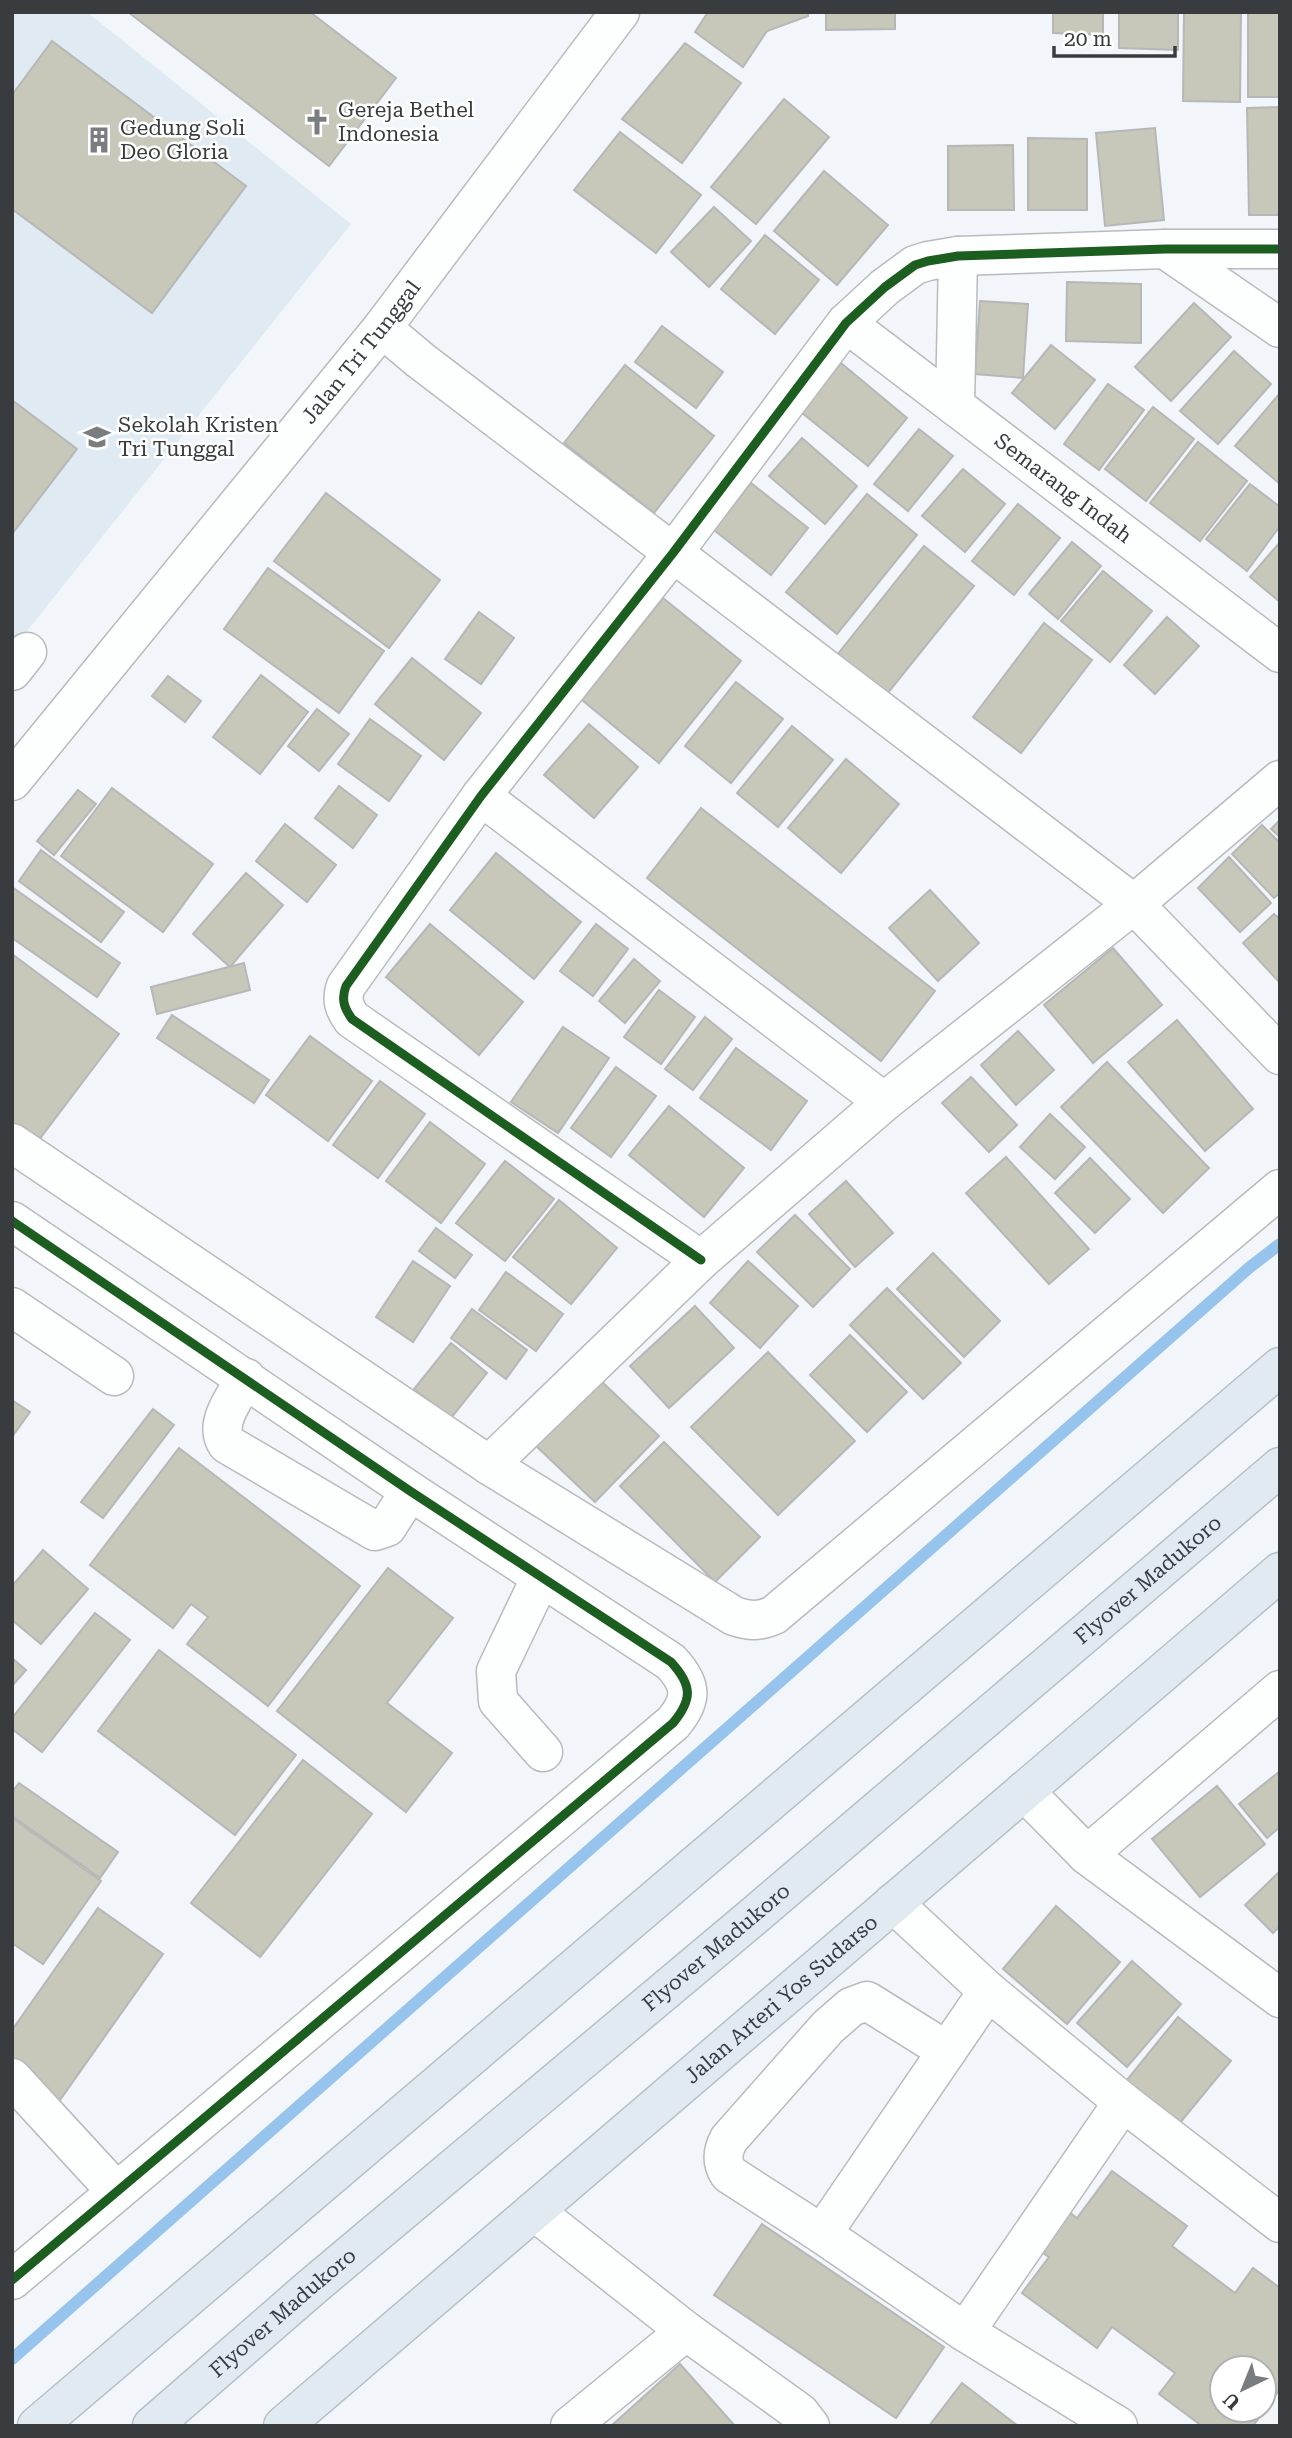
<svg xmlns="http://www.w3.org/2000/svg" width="1292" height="2438" viewBox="0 0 1292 2438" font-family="'Roboto Serif',serif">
	<rect width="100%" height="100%" fill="#f2f6fa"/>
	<polygon fill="#e0eaf3" points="12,12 87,12 351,224 12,650"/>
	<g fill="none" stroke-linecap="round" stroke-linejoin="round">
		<polyline stroke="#97c4ed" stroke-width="12" points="12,2359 1250,1267 1280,1244"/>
	</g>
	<g fill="#c7c8ba" stroke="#b6b7b7" stroke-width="2" fill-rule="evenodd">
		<polygon points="128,12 310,12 396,78 329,166"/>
		<polygon points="708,12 808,12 808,16 767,31 743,67 695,32"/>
		<polygon points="826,12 895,12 895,29 826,30"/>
		<polygon points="1053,12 1103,12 1103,35 1053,33"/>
		<polygon points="1119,12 1178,12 1178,50 1119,48"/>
		<polygon points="1184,12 1241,12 1240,102 1183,101"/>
		<rect x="1248" y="12" width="32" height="85"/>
		<polygon points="52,41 246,186 152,313 12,209 12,95"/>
		<polygon points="685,43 741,83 682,163 622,119"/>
		<polygon points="784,99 829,137 756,224 711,187"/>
		<polygon points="1280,107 1280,215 1249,215 1247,108"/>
		<polygon points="1155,128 1164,220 1105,226 1096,133"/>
		<polygon points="620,132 701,195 656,253 574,190"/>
		<polygon points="1028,138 1087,139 1087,210 1028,210"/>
		<polygon points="1013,145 1014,210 948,210 948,146"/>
		<polygon points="824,171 888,225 837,285 774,231"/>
		<polygon points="714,207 751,241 709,287 671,252"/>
		<polygon points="765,235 819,280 775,334 721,289"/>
		<polygon points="1067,282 1141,284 1141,343 1066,341"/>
		<polygon points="980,301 1028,304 1023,378 975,374"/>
		<polygon points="1194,303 1231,337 1171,401 1135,367"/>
		<polygon points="662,326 723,372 696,408 635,362"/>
		<polygon points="1051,345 1095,380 1055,429 1012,393"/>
		<polygon points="1234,351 1271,384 1218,444 1180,411"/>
		<polygon points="841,363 907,418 868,466 801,412"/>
		<polygon points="625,365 714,436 654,513 564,443"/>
		<polygon points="1108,384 1144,410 1099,470 1064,444"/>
		<polygon points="1280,393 1280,484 1235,446"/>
		<polygon points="12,400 77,449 12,534"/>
		<polygon points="1153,407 1194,439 1146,501 1105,469"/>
		<polygon points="919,429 953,456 908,511 874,484"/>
		<polygon points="802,438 857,486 825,524 769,476"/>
		<polygon points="1198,442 1247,481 1200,541 1150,503"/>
		<polygon points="963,469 1005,504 965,552 922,516"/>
		<polygon points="751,483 808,528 771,575 714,530"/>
		<polygon points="1250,484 1280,507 1280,526 1247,571 1206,539"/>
		<polygon points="326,493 440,580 389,648 274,561"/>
		<polygon points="867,494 917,535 837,634 786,592"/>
		<polygon points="1018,504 1060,538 1014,595 972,561"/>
		<polygon points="1072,542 1101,566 1058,619 1029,594"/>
		<polygon points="1280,542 1280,602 1250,577"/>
		<polygon points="924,546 974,586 887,694 837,655"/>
		<polygon points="268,568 384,651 339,713 224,629"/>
		<polygon points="1103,571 1152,611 1110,662 1061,621"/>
		<polygon points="663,598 741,661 659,763 582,700"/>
		<polygon points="479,612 514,638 481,684 445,659"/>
		<polygon points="1167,617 1199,646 1155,694 1124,665"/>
		<polygon points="1044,623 1092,660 1021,753 973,717"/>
		<polygon points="412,658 481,713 444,760 375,704"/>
		<polygon points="261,675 308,712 260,774 213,737"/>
		<polygon points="168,676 201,701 185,722 152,696"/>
		<polygon points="736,682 783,719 731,783 685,746"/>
		<polygon points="317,709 349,734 319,771 288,746"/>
		<polygon points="370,719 421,756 389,801 338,764"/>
		<polygon points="589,724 638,767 594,818 544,775"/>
		<polygon points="792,726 833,760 778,827 737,793"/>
		<polygon points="846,759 899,804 841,873 788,828"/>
		<polygon points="339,786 377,815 353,848 315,818"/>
		<polygon points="112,788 213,864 163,932 61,856"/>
		<polygon points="78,790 96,804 54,855 37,841"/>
		<polygon points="701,808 935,991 881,1061 647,878"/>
		<polygon points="1280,820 1280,837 1271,829"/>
		<polygon points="285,824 336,865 307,902 256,861"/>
		<polygon points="1262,825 1280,843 1280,893 1274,898 1232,854"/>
		<polygon points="41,850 124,912 101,942 19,881"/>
		<polygon points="496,853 581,922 534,979 450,910"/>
		<polygon points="1229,857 1271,903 1240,932 1198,888"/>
		<polygon points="246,873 283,905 230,967 193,934"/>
		<polygon points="12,887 120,963 97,997 12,938"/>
		<polygon points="930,890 979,943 938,981 889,928"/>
		<polygon points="1274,914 1280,919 1280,983 1243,943"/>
		<polygon points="430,924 523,1002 479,1055 386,977"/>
		<polygon points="596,924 628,949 593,996 560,971"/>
		<polygon points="1113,948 1162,1005 1093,1063 1044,1005"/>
		<polygon points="12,954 119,1034 35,1145 12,1128"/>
		<polygon points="634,959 660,981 625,1023 599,1001"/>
		<polygon points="244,963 250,990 157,1014 151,987"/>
		<polygon points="659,990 695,1017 661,1064 624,1037"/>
		<polygon points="172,1015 269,1080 254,1103 157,1038"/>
		<polygon points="705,1017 732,1039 693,1090 665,1069"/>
		<polygon points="1177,1020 1253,1109 1205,1151 1128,1062"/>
		<polygon points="563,1027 609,1058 558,1133 511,1102"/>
		<polygon points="1018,1031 1054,1070 1016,1105 981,1065"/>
		<polygon points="310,1036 372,1081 328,1141 266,1095"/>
		<polygon points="736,1048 807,1101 771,1150 700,1098"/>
		<polygon points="1107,1062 1209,1168 1163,1213 1061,1107"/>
		<polygon points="616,1067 656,1096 611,1157 571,1128"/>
		<polygon points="971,1077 1017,1125 989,1152 942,1103"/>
		<polygon points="380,1081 425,1114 378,1178 333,1145"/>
		<polygon points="669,1106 744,1168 704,1217 629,1155"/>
		<polygon points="1050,1114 1085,1147 1055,1179 1020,1147"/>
		<polygon points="430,1122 485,1164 441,1223 386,1181"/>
		<polygon points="1006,1157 1089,1249 1049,1284 966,1193"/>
		<polygon points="1090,1158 1130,1199 1095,1233 1055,1193"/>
		<polygon points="505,1161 554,1199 505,1261 456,1223"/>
		<polygon points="846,1181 893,1233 855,1267 809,1214"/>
		<polygon points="559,1200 617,1248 571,1304 513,1257"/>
		<polygon points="795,1215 850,1269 813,1307 757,1252"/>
		<polygon points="436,1228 472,1255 455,1278 419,1251"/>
		<polygon points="933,1253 1000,1321 964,1357 897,1289"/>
		<polygon points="413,1261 450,1286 413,1342 376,1317"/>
		<polygon points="748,1261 798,1306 760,1348 710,1303"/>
		<polygon points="506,1272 563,1314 536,1351 479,1310"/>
		<polygon points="887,1288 961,1363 923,1399 850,1325"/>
		<polygon points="695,1306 734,1348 669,1408 630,1366"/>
		<polygon points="472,1309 527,1350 506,1379 451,1338"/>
		<polygon points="850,1335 907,1392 867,1432 810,1375"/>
		<polygon points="451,1343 487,1373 451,1418 414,1389"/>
		<polygon points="768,1352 855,1441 778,1515 691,1427"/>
		<polygon points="599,1379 659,1436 595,1502 536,1446"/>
		<polygon points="12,1400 30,1412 12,1437"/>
		<polygon points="153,1409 174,1425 103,1518 81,1502"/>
		<polygon points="664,1442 760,1537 715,1582 620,1486"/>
		<polygon points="179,1448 360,1586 268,1706 187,1644 208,1617 191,1604 173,1628 90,1565"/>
		<polygon points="43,1550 88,1589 41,1644 12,1620 12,1586"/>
		<polygon points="388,1568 453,1618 387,1703 452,1753 406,1812 277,1711"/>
		<polygon points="95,1613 130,1640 42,1752 12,1729 12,1718"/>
		<polygon points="159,1650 296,1755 235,1835 98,1731"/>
		<polygon points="12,1658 26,1670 12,1686"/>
		<polygon points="303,1760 372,1814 260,1957 191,1903"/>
		<polygon points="1280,1771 1280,1827 1267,1838 1239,1804"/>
		<polygon points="19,1783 118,1852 100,1878 12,1816 12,1792"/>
		<polygon points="1217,1786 1265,1844 1200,1897 1152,1839"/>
		<polygon points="12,1818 101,1881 43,1964 12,1943"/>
		<polygon points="1280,1871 1280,1926 1273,1933 1245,1905"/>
		<polygon points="1056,1906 1120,1962 1067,2024 1003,1969"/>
		<polygon points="98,1908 163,1954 60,2100 12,2066 12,2030"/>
		<polygon points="1132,1961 1181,2004 1127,2067 1077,2023"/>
		<polygon points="1178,2017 1231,2061 1179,2124 1126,2081"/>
		<path d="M 1112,2171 L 1187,2226 L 1172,2246 L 1235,2293 L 1253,2268 L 1280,2288 L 1280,2389 L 1253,2426 L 1202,2426 L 1159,2394 L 1175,2373 L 1112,2327 L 1097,2348 L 1022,2293 L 1049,2257 L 1031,2245 L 1060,2205 L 1077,2218 ZM 1222,2368 L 1264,2368 L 1264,2410 L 1222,2410 Z"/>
		<polygon points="762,2224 944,2347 896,2418 714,2295"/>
		<polygon points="680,2364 735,2426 611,2426"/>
		<polygon points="962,2383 1018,2426 929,2426"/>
	</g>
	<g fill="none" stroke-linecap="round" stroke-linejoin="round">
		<g stroke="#b8bbbe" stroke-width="41">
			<g id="minor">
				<polyline points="1165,249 1280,328"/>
				<path id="s1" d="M 846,323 L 1280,653"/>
				<polyline points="382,328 420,360 1134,904 1280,1055"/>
				<polyline points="955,406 958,256"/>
				<polyline points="12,671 27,652"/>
				<path id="s2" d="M 12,781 L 382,328 L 620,12"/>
				<polyline points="481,796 884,1102"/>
				<path d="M 12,1143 L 489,1465 L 734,1616 C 749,1621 759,1622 774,1615 L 1280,1189"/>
				<path d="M 12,1221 L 410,1491 L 671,1662 C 692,1685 693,1699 673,1723 L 12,2280"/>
				<path d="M 701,1260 L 352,1019 C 344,1008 341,999 346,986 L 481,796 L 673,553 L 846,323 L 885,287 L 915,265 L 928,261 L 958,256 L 1165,249 L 1280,249"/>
				<polyline points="12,1307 114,1376"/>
				<path d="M 246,1378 C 235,1397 213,1424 227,1444 L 375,1531 L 387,1527 L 410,1491"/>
				<polyline points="489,1465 701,1260 884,1102 1134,904 1280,780"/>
				<polyline points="541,1577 496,1671 498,1701 543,1752"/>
				<polyline points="1024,1791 1087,1855 1280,1998"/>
				<polyline points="1087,1855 1280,1690"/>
				<polyline points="893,1903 988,1991 1123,2102 1280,2223"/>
				<polyline points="988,1991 822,2234 965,2332 1118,2426"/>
				<polyline points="12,2078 116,2191"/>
				<polyline points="534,2211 686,2331 800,2413 810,2426"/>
				<path d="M 822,2234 L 729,2174 C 721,2162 722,2152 729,2139 L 828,2027 L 851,2007 L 867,2001 L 947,2051"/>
				<polyline points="965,2332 1123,2102"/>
				<polyline points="570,2426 686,2331"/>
			</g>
		</g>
		<g stroke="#b6c0c8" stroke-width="41">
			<g id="highway">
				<polyline points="37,2426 1280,1367"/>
				<path id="s3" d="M 152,2426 L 313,2286 L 755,1915 L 1280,1467"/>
				<path id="s4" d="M 283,2426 L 1280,1572"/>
			</g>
		</g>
		<use href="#minor" stroke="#fdfefe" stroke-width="38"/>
		<use href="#highway" stroke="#e1e9f1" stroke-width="38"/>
		<g stroke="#fff" stroke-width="13">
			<g id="cycleway">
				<path d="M 12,1221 L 410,1491 L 671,1662 C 692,1685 693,1699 673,1723 L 12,2280"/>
				<path d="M 701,1260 L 352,1019 C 344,1008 341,999 346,986 L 481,796 L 673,553 L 846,323 L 885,287 L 915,265 L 928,261 L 958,256 L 1165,249 L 1280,249"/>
			</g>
		</g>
		<use href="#cycleway" stroke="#1b5e20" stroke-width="9"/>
	</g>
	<defs>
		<g id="church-bare" transform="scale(2.1)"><path d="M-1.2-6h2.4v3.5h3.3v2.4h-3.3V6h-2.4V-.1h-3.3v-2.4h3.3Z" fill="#7a7d80" stroke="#fff" stroke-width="2.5" paint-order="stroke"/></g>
		<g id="building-bare" transform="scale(2.1)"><path d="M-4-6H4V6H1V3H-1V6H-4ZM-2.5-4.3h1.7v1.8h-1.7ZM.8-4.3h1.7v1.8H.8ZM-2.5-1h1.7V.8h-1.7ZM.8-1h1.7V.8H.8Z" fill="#7a7d80" stroke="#fff" stroke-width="2.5" paint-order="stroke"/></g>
		<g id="school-bare" transform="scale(2.1)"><path d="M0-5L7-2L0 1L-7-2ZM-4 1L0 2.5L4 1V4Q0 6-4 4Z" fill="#7a7d80" stroke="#fff" stroke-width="2.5" paint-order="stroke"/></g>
	</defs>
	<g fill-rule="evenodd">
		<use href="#church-bare" x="317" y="122"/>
		<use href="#building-bare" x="99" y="140"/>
		<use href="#school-bare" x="97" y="437"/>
	</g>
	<g text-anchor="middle" stroke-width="5" stroke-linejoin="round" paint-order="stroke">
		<g font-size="21" fill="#393c3f" stroke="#fff" text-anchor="start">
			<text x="338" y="117">Gereja Bethel<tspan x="338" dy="24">Indonesia</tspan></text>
			<text x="120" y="135">Gedung Soli<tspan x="120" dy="24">Deo Gloria</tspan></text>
			<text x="118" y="432">Sekolah Kristen<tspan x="118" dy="24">Tri Tunggal</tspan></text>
		</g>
		<g font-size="21" fill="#393c3f" stroke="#fff">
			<text dy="7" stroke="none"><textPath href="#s2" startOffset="553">Jalan Tri Tunggal</textPath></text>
			<text dy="7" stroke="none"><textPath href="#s1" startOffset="273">Semarang Indah</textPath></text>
			<text dy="7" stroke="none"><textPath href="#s3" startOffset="1307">Flyover Madukoro</textPath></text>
			<text dy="7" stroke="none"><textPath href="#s3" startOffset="740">Flyover Madukoro</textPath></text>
			<text dy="7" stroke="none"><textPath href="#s4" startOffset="656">Jalan Arteri Yos Sudarso</textPath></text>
			<text dy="7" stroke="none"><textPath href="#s3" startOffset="173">Flyover Madukoro</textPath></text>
		</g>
	</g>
	<rect width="1292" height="2438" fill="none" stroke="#393c3f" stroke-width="28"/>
	<g transform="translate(1243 2389) rotate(223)"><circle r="33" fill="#ffffff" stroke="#b0b1b2" stroke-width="2"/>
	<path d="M0-5L12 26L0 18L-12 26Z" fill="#7a7d80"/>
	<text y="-10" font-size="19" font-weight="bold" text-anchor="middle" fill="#393c3f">U</text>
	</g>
	<path d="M1054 46v10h121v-10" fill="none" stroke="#393c3f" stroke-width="3.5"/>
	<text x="1064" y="46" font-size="21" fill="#393c3f" stroke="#ffffff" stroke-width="5" paint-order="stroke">20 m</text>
</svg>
